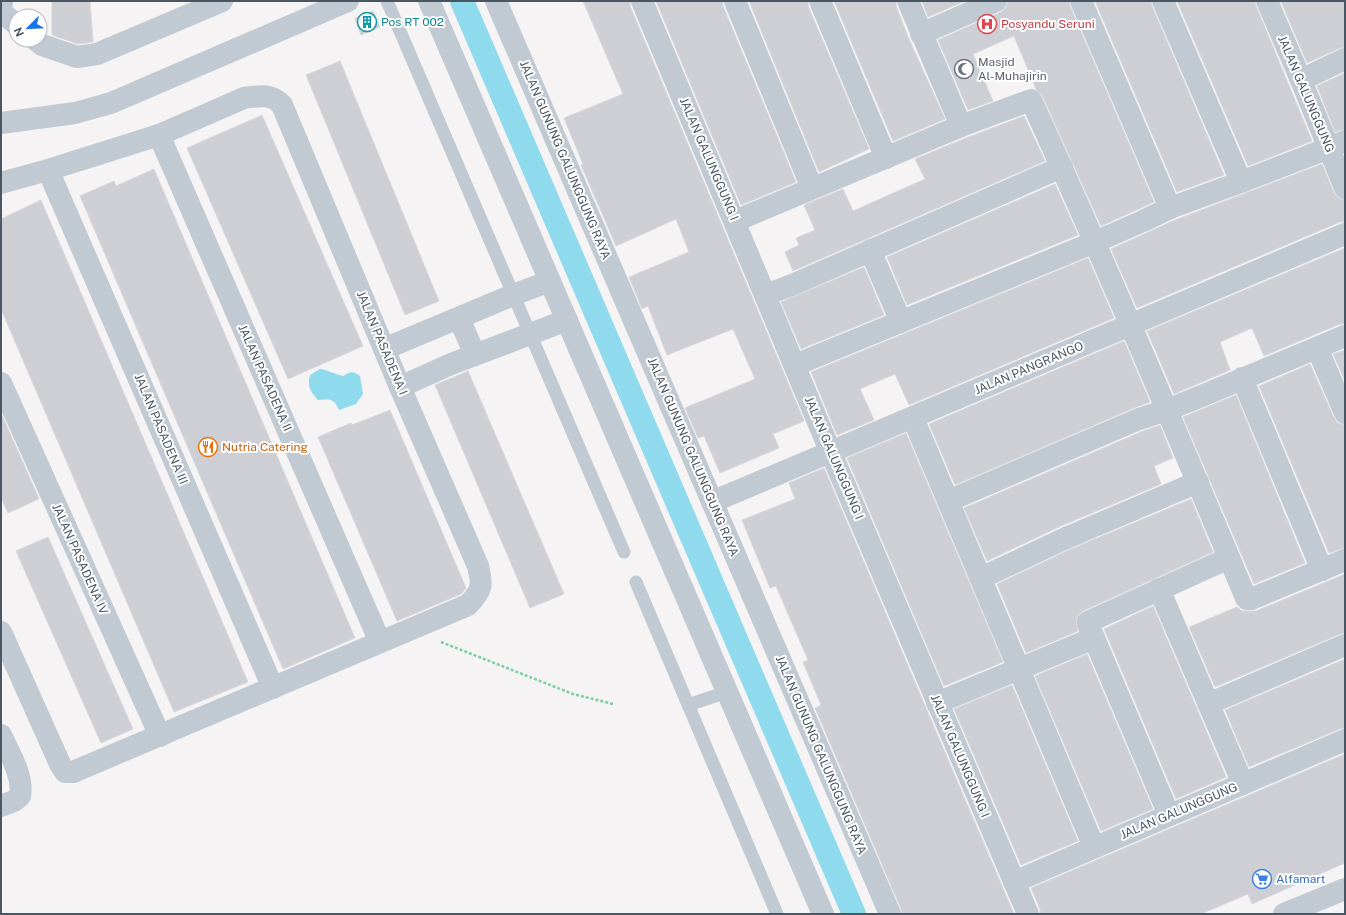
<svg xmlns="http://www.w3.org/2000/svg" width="1346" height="915" viewBox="0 0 1346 915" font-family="'Public Sans',sans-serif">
	<rect width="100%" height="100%" fill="#f5f3f3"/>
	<path fill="#90daee" d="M 320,369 C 328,370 335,374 343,376 C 350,372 353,370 360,376 L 363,394 L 356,404 L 339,410 C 334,398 330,399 318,400 C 310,391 307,387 310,375 Z"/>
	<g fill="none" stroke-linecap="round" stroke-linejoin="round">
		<polyline stroke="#90daee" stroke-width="24" points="462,1 854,914"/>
	</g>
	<g fill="#cdcfd5" stroke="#d7d9de">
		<polygon points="52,1 90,1 93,42 78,44 52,35"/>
		<polygon points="583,1 630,1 630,6 804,421 773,434 779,448 720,473 704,436 698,438 685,408 755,379 733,329 667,355 648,306 642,309 629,277 689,252 676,219 616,246 581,165 583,164 564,118 623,94"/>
		<polygon points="656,1 723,1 723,6 796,182 741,205"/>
		<polygon points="749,1 808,1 808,6 869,149 819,172"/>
		<polygon points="834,1 896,1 896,6 909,39 945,119 893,141"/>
		<polygon points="922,1 965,1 928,17"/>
		<polygon points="1008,1 1069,1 1070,6 1154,202 1101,226 1042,95 1036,89 1014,36 973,54 993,101 968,110 938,40 1001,12 1006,8"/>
		<polygon points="1095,1 1151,1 1152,6 1224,175 1177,192"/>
		<polygon points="1177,1 1255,1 1256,6 1312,141 1248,166"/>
		<polygon points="1281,1 1345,1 1345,47 1340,48 1307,63"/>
		<polygon points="373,11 380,27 361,35 355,18"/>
		<polygon points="340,61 439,301 405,315 306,75"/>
		<polygon points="1345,73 1345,129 1335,132 1317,86"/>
		<polygon points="262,115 363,346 288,379 187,148"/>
		<polygon points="1024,116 1045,161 793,271 785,252 799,245 796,238 815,230 804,205 843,189 853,211 925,179 915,159 966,138"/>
		<polygon points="1322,164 1334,193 1338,198 1345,200 1345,222 1340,222 1137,308 1111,249 1175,220"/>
		<polygon points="154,169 355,638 283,669 80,196 114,181 116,186"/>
		<polygon points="1055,184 1078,235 907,305 887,257"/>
		<polygon points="41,200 248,682 174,712 1,309 1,219"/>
		<polygon points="1345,248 1345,324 1340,324 1264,356 1252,328 1220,342 1230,370 1174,394 1147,331"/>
		<polygon points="1088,258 1114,318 909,405 895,374 860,389 874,420 837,435 811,372"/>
		<polygon points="864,267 884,315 801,349 781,302"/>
		<polygon points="1124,341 1150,402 1134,408 955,485 929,424"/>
		<polygon points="1345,350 1345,381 1333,354"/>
		<polygon points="1310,364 1334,418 1338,423 1345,425 1345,548 1329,553 1259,386"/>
		<polygon points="468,371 564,594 530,608 435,385"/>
		<polygon points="1236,395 1305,563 1254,584 1183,417"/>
		<polygon points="390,410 466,588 461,594 397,621 318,437 351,423 352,425"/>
		<polygon points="1,413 39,499 8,513 1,497"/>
		<polygon points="1160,425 1173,458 1154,466 1161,484 1061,526 987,561 964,508 1143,431"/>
		<polygon points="906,433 1003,662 944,686 847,458"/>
		<polygon points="824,468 926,708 1014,914 902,914 901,909 815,708 821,705 803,662 808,660 776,586 770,588 742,520 795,499 789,483"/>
		<polygon points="1191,499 1213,552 1083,611 1078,615 1076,622 1078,631 1026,653 997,584 1071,549"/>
		<polygon points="48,537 133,729 101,743 16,551"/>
		<polygon points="1345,574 1345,633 1340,634 1215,687 1189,627 1237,607 1242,611 1256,611"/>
		<polygon points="1153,606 1226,777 1176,799 1104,629"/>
		<polygon points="1087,654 1153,809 1101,831 1035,676"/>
		<polygon points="1345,659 1345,728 1340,729 1249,767 1225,710"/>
		<polygon points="1012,685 1078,841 1021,865 954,709"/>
		<polygon points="1345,754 1345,863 1252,904 1248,894 1201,914 1040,914 1040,909 1031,888"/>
	</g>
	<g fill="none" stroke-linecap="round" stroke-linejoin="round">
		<polyline stroke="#7ad0a6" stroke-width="2.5" stroke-dasharray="3 2" stroke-linecap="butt" points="441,642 573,694 613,704"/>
		<g stroke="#c1cad2" stroke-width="13">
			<polyline points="387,1 624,552"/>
			<polyline points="636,582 777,914"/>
			<polyline points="688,705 727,692"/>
		</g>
		<g stroke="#c1cad2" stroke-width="22">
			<polyline points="2,1 1,12 16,24"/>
			<polyline points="642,1 823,434 1028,914"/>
			<polyline points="735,1 812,188"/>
			<polyline points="820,1 886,158"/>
			<polyline points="908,1 961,126"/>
			<polyline points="1081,1 1170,208"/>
			<polyline points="1163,1 1241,182"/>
			<polyline points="1267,1 1301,80 1345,188"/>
			<polyline points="921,34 996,1"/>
			<polyline points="36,40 42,45 77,57 97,54 222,1"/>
			<polyline points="1301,80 1345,59"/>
			<polyline points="1,123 75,113 111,103 348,1"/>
			<polyline points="159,135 380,642"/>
			<polyline points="48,170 273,688"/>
			<path d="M 1,183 L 48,170 L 159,135 L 244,98 C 259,96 271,93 282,105 L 400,387 L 478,566 C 483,586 482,590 468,605 L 73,772 L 65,772 L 60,764 L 1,632"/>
			<path d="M 735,221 L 961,126 L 1031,100 C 1106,264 1176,431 1246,598 L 1247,599 L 1251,599 L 1345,560"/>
			<polyline points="870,250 901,322"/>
			<polyline points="765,295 792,285 1062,167"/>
			<polyline points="459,318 475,355"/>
			<polyline points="1317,348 1345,413"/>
			<polyline points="384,349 513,295 550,281"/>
			<polyline points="795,365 1095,242 1143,221 1170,208 1241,182 1329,148 1345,141"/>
			<polyline points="1242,378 1322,570"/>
			<polyline points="1,383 160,736"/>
			<polyline points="400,387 451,364 567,320"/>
			<polyline points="913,418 1094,847"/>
			<polyline points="948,501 1139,419 1167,410 1204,395 1345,336"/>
			<polyline points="712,502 1345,234"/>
			<polyline points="981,578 1066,538 1198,482"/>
			<polyline points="1159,589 1243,784"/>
			<polyline points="937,703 1094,638"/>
			<polyline points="1208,704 1345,645"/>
			<path d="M 1,735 C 9,753 24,776 20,796 L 14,801 L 1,806"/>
			<polyline points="1169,815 1088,624 1088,622 1229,558"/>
			<polyline points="1014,882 1345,740"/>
		</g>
		<g stroke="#c1cad2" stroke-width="22">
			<polyline points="429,1 823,914"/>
			<polyline points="496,1 890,914"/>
			<polyline points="1284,914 1345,889"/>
		</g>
	</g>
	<defs>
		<g id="building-ring" transform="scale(1)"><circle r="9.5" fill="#fff" stroke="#0f9aa8" stroke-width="1.5"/><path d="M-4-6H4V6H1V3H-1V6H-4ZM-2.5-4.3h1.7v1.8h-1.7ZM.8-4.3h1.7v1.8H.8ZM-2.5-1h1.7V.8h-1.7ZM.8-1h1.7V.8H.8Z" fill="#0f9aa8"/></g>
		<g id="hospital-ring" transform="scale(1)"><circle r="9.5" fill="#fff" stroke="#e0444e" stroke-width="1.5"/><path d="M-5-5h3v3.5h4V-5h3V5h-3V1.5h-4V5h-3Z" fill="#e0444e"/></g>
		<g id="mosque-ring" transform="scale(1)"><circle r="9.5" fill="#fff" stroke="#6b7280" stroke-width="1.5"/><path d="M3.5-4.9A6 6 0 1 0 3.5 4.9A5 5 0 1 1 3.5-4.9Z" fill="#6b7280"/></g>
		<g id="restaurant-ring" transform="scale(1)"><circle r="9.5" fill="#fff" stroke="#e8710a" stroke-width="1.5"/><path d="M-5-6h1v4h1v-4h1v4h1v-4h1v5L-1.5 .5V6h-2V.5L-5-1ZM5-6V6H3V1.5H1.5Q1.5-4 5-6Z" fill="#e8710a"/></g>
		<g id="supermarket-ring" transform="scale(1)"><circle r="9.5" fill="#fff" stroke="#3f7fe0" stroke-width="1.5"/><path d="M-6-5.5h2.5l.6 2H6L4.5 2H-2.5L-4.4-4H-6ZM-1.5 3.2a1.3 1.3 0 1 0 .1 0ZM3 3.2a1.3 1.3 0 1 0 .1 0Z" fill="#3f7fe0"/></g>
	</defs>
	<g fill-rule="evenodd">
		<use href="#building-ring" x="367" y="22"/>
		<use href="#hospital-ring" x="987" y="24"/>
		<use href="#mosque-ring" x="964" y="69"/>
		<use href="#restaurant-ring" x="208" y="447"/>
		<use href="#supermarket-ring" x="1262" y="879"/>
	</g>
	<g text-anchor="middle" stroke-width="4" stroke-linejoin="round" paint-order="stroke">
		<g font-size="12" fill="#0d838f" stroke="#fff" text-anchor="start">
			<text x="381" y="26">Pos RT 002</text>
		</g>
		<g font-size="12" fill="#be3a42" stroke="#fff" text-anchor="start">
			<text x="1001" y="28">Posyandu Seruni</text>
		</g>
		<g font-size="12" fill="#5b616d" stroke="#fff" text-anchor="start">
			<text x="978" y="66">Masjid<tspan x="978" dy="14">Al-Muhajirin</tspan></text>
		</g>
		<g font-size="12" fill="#4a5661" stroke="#fff">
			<text transform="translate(1306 94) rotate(67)" y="4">JALAN GALUNGGUNG</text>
			<text transform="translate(709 159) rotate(67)" y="4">JALAN GALUNGGUNG I</text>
			<text transform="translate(565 160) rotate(67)" y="4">JALAN GUNUNG GALUNGGUNG RAYA</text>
			<text transform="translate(382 343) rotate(67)" y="4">JALAN PASADENA I</text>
			<text transform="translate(1029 368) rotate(-23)" y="4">JALAN PANGRANGO</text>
			<text transform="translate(265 378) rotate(66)" y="4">JALAN PASADENA II</text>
			<text transform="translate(161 429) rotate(67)" y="4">JALAN PASADENA III</text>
			<text transform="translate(693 457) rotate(67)" y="4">JALAN GUNUNG GALUNGGUNG RAYA</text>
			<text transform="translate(834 458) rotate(67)" y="4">JALAN GALUNGGUNG I</text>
			<text transform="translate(80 559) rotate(66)" y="4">JALAN PASADENA IV</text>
			<text transform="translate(821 755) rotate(67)" y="4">JALAN GUNUNG GALUNGGUNG RAYA</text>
			<text transform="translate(960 756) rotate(67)" y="4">JALAN GALUNGGUNG I</text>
			<text transform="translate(1179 811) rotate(-23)" y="4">JALAN GALUNGGUNG</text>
		</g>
		<g font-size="12" fill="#c56008" stroke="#fff" text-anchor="start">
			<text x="222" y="451">Nutria Catering</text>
		</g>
		<g font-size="12" fill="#366cbe" stroke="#fff" text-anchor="start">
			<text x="1276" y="883">Alfamart</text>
		</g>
	</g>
	<rect width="1346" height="915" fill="none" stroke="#4a5661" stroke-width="4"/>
	<g transform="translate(28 28) rotate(246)"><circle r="19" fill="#ffffff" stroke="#b7bbc0"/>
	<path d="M0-3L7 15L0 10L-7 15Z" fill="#1a73e8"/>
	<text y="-6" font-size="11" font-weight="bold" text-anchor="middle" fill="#4a5661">N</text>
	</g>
</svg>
